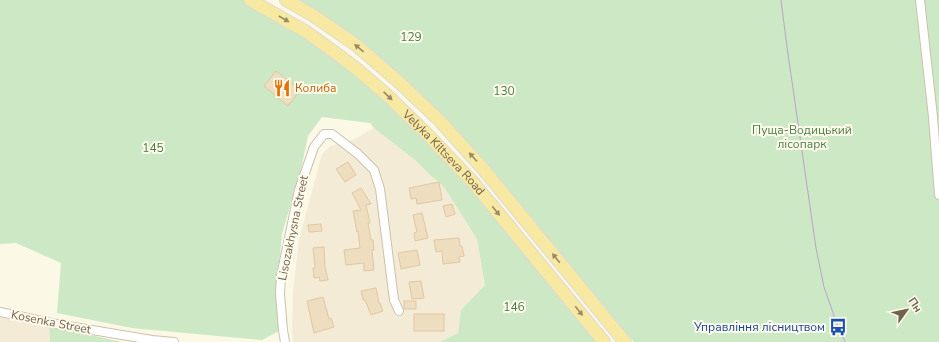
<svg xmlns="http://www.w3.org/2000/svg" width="939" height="342" viewBox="0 0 939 342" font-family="'Nunito Sans',sans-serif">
	<rect width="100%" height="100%" fill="#fbf8e6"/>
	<g fill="#f3ebd5">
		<polygon points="374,128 415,160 431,176 439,182 446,190 477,239 485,285 461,310 458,333 440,342 293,342 292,333 293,291 299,240 308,206 322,154 330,146 353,140"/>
		<polygon points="0,317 49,326 50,342 0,342"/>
	</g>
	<g fill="#cce8c5">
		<polygon points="0,0 250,0 305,31 427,134 604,342 440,342 458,333 461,310 485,285 477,239 446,190 439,182 431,176 415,160 374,128 370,123 322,117 308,136 301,169 282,234 276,295 279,331 262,340 132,328 57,313 61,263 16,243 0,244"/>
		<polygon points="300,0 939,0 939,342 634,342 531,220 495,173 470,145 428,103 377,57 366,46 345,30 326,18"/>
		<polygon points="49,326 122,342 50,342"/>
	</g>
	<g fill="#efddbf" stroke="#e1c7a0">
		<polygon points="276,71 300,90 288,106 264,86"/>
		<polygon points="348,162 356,175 345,182 336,169"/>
		<polygon points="439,182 442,200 417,204 416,198 411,199 409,188"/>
		<polygon points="361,188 371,204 366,205 370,223 368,223 371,240 373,240 374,250 372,250 374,270 364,271 364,263 346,265 344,250 360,248 358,231 357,232 353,211 361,210 352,193"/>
		<polygon points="452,204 455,214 446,217 443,206"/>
		<polygon points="422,213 428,238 415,241 414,233 417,232 413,215"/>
		<polygon points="321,224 322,231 309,232 308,225"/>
		<polygon points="459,238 460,246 462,246 464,256 459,257 460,262 443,264 442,251 436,252 434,240"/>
		<polygon points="324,247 325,267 328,280 320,281 319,277 314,278 313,268 315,268 313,248"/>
		<polygon points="417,250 420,265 401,269 398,253"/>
		<polygon points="421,281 424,298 412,299 409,282"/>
		<polygon points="376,288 379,303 380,303 383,311 371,315 365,300 363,300 361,291"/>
		<polygon points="323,297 329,319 331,318 334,327 314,333 307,301"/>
		<rect x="404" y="301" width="12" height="8"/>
		<rect x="414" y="314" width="30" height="17"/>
	</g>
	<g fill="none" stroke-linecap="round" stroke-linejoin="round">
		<g stroke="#cdc1ad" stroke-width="10">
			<g id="minor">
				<polyline points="920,0 933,117 939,195"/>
				<polyline points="0,312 56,324 152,340 174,342"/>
				<polyline points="285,342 283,330 280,294 281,276 299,190 314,147 324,134 332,134 358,154 374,170 380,189 394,300 399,311"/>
			</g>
		</g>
		<g stroke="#ddd9d4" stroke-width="14">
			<g id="primary">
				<path id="s1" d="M 250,0 L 305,31 L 341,57 L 358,70 L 388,96 L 427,134 L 472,181 L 604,342"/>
				<polyline points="286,0 314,16 356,45 400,83 440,121 484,170 625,342"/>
			</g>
		</g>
		<use href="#minor" stroke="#fff" stroke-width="8"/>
		<use href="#primary" stroke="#f7e9a2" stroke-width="12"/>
		<polyline stroke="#bda5c5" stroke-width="1" points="781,0 787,47 816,248 824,287 838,327 845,342"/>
	</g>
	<defs><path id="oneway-solid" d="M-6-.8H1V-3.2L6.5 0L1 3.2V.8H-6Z"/></defs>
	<g fill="#9b8a66">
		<use href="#oneway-solid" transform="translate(284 19) rotate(30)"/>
		<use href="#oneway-solid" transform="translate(359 48) rotate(-140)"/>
		<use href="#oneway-solid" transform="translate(388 96) rotate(43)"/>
		<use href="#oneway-solid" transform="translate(473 157) rotate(-132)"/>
		<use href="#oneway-solid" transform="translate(496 211) rotate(51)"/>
		<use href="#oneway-solid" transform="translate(556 258) rotate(-129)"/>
		<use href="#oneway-solid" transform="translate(579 311) rotate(51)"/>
	</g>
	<defs>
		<g id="restaurant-bare" transform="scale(1.38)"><path d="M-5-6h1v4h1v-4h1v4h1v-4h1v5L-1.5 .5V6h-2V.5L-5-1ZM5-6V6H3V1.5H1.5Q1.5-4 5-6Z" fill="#e8710a" stroke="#fefbec" stroke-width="2.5" paint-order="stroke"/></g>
		<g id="bus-bare" transform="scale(1.38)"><path d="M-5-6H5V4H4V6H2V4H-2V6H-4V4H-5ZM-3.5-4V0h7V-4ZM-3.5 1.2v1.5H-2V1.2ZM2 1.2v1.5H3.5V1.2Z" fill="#1a4fb4" stroke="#fefbec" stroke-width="2.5" paint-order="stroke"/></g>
	</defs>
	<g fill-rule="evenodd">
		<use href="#restaurant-bare" x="282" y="88"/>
		<use href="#bus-bare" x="838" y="327"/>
	</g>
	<g text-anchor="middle" stroke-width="4" stroke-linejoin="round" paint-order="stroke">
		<g font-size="12" fill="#4c7e47" stroke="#fefbec">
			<text x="411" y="41">129</text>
			<text x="504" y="95">130</text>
			<text x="802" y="134">Пуща-Водицький<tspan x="802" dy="14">лісопарк</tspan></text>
			<text x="153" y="152">145</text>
			<text x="514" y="311">146</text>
		</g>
		<g font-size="12" fill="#c56008" stroke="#fefbec" text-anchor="start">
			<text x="295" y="92">Колиба</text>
		</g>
		<g font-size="12" fill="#73624c" stroke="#fefbec">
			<text dy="4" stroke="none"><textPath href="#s1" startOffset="248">Velyka Kiltseva Road</textPath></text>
			<text transform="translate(293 228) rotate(-78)" y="4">Lisozakhysna Street</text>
			<text transform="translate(51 322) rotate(11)" y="4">Kosenka Street</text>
		</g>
		<g font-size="12" fill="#164399" stroke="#fefbec" text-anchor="end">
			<text x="825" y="331">Управління лісництвом</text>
		</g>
	</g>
	<g transform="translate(907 310) rotate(57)" stroke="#fefbec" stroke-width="3" paint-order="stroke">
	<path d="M0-3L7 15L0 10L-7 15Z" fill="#73624c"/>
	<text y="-6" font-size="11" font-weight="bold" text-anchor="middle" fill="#73624c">Пн</text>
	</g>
</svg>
